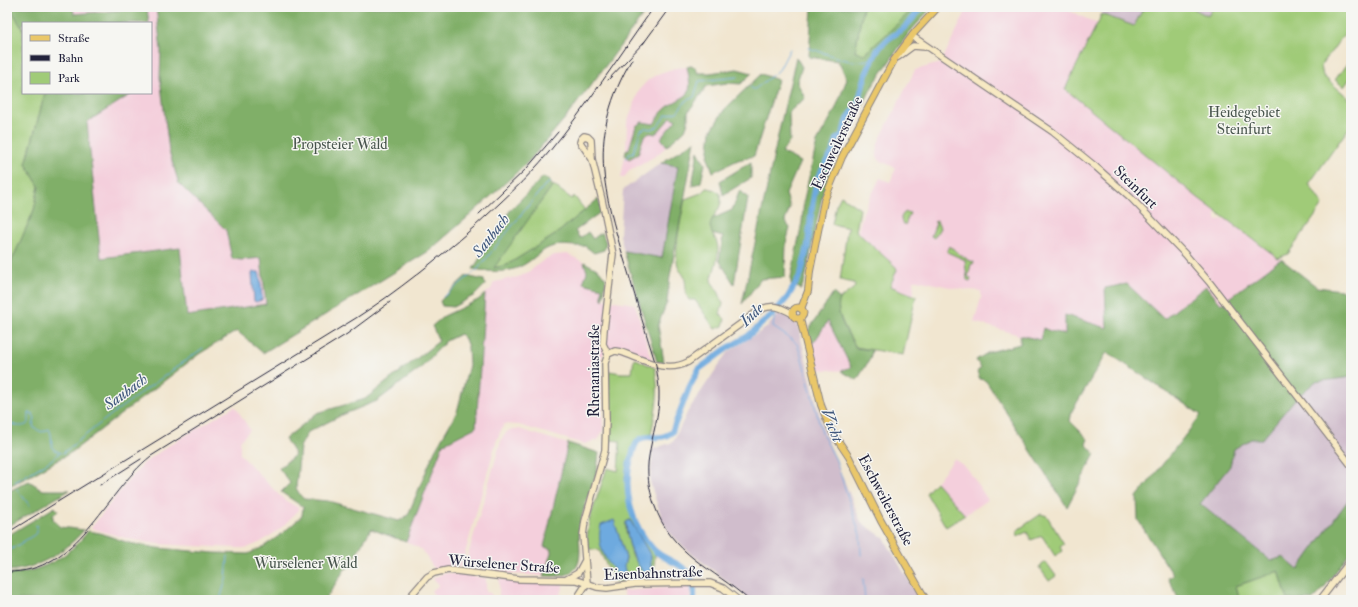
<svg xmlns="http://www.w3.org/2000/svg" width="1358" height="607" viewBox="0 0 1358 607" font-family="'IM FELL Double Pica',serif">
	<rect width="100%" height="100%" fill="#f6f6f2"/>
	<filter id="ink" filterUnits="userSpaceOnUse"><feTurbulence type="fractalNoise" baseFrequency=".025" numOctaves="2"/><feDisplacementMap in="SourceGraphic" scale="8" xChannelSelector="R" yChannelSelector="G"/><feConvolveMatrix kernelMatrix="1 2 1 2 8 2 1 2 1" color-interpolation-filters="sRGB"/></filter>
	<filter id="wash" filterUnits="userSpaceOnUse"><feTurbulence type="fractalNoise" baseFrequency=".012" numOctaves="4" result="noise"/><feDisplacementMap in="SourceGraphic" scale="16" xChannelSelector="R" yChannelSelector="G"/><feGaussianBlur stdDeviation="0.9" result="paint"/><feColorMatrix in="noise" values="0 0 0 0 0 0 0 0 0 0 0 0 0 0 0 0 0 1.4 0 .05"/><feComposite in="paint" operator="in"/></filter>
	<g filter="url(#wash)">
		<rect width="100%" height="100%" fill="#f1e6d0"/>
		<g fill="#f4cfdc">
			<polygon points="73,7 156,7 161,50 160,77 169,151 179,184 226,230 232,259 242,260 261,257 266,304 187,316 179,248 101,258 87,122 133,93 151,93 151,82 153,81 151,53 151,23 149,23 147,8 74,14"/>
			<polygon points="968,7 1061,7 1098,24 1067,87 1216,212 1216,220 1226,219 1281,259 1221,304 1205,286 1164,319 1127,284 1105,288 1107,328 1065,316 1065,334 1050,331 1040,341 974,322 981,298 981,291 959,289 917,280 913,280 914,293 912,294 890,286 897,270 896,267 858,232 863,212 880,178 890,182 896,168 879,160 877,156 878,143 915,70 941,63"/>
			<polygon points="687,67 690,88 687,96 662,111 654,124 642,122 636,126 629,149 626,151 627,123 639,90 649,79 660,73 675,68"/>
			<polygon points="671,117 676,120 662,138 667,146 657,155 629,171 624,178 621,178 625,156 629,159 638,154 644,136 665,125"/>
			<polygon points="567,254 584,262 587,272 602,288 602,299 635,304 652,360 614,349 607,350 602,356 600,364 603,431 598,440 584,444 519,425 504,424 496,442 463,561 460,567 453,567 435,570 421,549 406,542 443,444 476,427 485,294 491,289 494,282 518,277 528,272 545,259 554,255"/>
			<polygon points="828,321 851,367 841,371 815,369 808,343 814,342"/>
			<polygon points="235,406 250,430 240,441 240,454 279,495 288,502 299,508 299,510 280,529 261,542 247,548 237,548 157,544 129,539 91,528 128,481 144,463 168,446"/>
			<polygon points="512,429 519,429 568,444 544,547 552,549 544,576 499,573 467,567 468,555 500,444 503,436 508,431"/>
			<polygon points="954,459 967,468 988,500 965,515 936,482"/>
			<polygon points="449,573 486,578 486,592 490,593 493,597 499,597 499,579 563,583 563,589 559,597 556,595 553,600 437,600 431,591 438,586 433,578 442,574"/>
			<polygon points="690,586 690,600 626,600 622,591"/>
		</g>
		<g fill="#d0bdcc">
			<polygon points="1104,7 1144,7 1135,26 1101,14"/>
			<polygon points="1190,7 1213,7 1209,16"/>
			<polygon points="661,163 678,166 662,258 624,251 620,235 623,190"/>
			<polygon points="779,314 782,314 797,323 823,429 861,522 884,538 920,600 752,600 689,552 670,533 663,521 654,495 650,481 653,449 673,442 688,411 727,353 766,328"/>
			<polygon points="1351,377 1351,477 1348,479 1351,482 1351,496 1298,570 1271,561 1200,504 1230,466 1233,449 1251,439 1262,439 1296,398 1315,382"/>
		</g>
		<g fill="#a0cb78" stroke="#61765a" fill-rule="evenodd">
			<polygon points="7,7 10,7 23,30 23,93 45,93 26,164 39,186 34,210 11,263 7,260"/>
			<polygon points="863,7 915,7 916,8 865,54 855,52"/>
			<polygon points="1144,7 1190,7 1208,16 1213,7 1351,7 1351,30 1344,34 1321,66 1323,76 1351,100 1351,125 1309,184 1323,205 1288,254 1278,258 1197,197 1065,89 1097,24 1098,24 1101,14 1134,26"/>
			<polygon points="1348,62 1351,65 1351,77 1344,87 1335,80"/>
			<polygon points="553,185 572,199 574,196 585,210 555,235 507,265 493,268"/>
			<path d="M 706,188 C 720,189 725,197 718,210 C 717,212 714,215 713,218 C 711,222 712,229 712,234 C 724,247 715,266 711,281 L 719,293 L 723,304 L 720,314 L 725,319 L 723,326 L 715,329 L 695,300 L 689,300 C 684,293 687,284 684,276 C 683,274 680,271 679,269 C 672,253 682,216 685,199 L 701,193 Z"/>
			<path d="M 841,196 L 860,209 L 856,231 L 896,267 L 897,270 L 890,286 L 916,296 L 903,355 L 856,347 C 850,337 833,310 840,299 C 844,295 851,291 855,287 L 854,283 L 840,280 L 847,231 L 849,228 L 832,224 L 836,205 Z"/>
			<path d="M 906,212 L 910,213 L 905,225 C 899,221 900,215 906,212 Z"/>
			<polygon points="937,221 940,228 934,238 931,236 936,223 934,222"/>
			<polygon points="950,246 958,253 967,259 967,260 974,262 973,264 971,264 968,277 971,278 970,281 967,280 965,260 947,252"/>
			<path d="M 634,358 L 655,368 C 660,394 656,409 651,434 L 640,438 L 635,442 L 627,465 L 625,477 L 631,515 L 642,537 L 655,554 L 653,580 L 615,582 L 599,550 L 589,549 L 587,539 L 589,521 L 607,468 L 618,471 L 620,441 L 609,440 L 609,371 L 621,373 L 632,373 ZM 614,520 L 626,558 L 624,566 ZM 630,520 L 651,556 L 651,576 L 646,576 L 632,555 L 626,531 L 626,522 Z"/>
			<polygon points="936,482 965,515 946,527 926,493"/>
			<polygon points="1041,514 1047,516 1064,544 1060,547 1062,551 1055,556 1042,536 1031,540 1027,532 1018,536 1017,532 1019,529"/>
			<polygon points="1046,562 1056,576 1049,581 1039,567"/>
			<polygon points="1279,571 1288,600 1240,600 1236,586"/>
		</g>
		<g fill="#80af68" stroke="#516852" fill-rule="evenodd">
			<polygon points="10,7 73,7 74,14 147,8 149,23 23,23 23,30"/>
			<polygon points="156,7 649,7 607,64 567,116 528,162 477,209 429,251 263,353 237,331 199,354 72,452 28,477 7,487 7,260 11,263 34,210 39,186 26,164 45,93 133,93 87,122 101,258 180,248 187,316 266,304 261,258 242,260 232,259 226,230 179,184 169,151 160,77 161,50"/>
			<polygon points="812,7 863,7 855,52 865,54 915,7 932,7 908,34 872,87 839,153 828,177 822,197 805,280 801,289 791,284 791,277 802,222 804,199 817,142 835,110 847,79 838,61 809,57"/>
			<polygon points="796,57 802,67 797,82 805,98 789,112 790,141 782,152 800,162 786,194 790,207 785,221 790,228 786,243 785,277 761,279 742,304 779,131"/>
			<path d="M 691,66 L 695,67 L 698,73 L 710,73 L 737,69 L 752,73 L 741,84 L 727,83 L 707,86 L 688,112 L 688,122 L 685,130 L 667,146 L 661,138 L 676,120 L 671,117 L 656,134 L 650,133 L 644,136 L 638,154 L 629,159 L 625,156 L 626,151 L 629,149 L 636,126 L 642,122 L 654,124 C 657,120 659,114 663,111 C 684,91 695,104 687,67 Z"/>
			<polygon points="761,74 778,80 754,156 738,160 713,172 708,158 711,131 724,110"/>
			<polygon points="695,141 670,276 667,302 658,325 664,362 657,362 624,251 662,258 678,166 661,163"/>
			<polygon points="698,151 705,164 701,182 692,186"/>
			<polygon points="751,162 751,178 723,195 720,181"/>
			<path d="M 543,177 L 550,180 L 552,186 L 494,268 L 507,265 L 555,235 L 598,199 L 602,211 L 575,231 L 580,238 L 588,232 L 593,239 L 602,232 L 606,243 L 604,250 L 594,253 L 585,246 C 577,247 562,244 554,246 C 542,249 535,258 525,264 C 509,274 490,272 473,269 L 511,209 Z"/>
			<polygon points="740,190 748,198 734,284 719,260 723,237 712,234 710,226 712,219 732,210"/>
			<polygon points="1281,259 1317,287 1341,290 1351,297 1351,377 1315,382 1296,398 1262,439 1251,439 1234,449 1230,466 1200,504 1271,561 1283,557 1298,570 1351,496 1351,551 1321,592 1313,600 1288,600 1279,571 1236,586 1240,600 1179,600 1168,578 1173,575 1138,520 1137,497 1201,415 1107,352 1072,411 1070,421 1088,439 1086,444 1095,454 1067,507 986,381 980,379 977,372 981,367 976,360 989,352 1020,344 1020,335 1040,340 1043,328 1050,331 1065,334 1065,315 1107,328 1105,288 1127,284 1164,319 1206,286 1221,304"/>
			<polygon points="584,262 599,270 606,279 603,300 602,299 602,288 583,283 587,272"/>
			<polygon points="466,276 484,280 485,285 475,295 453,307 442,306 440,301"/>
			<path d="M 833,293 L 840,299 C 834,315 848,333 856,348 L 872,350 L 870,359 L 857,380 L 841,371 L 851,367 L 828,321 L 814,342 L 808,343 L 806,334 Z"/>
			<path d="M 485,294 L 476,427 L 443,444 L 406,542 L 371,529 L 348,568 L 345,569 L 325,600 L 7,600 L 7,574 C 40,573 69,557 88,531 L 100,533 L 129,543 L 157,548 L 215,553 L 248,554 L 263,547 L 283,533 L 302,516 L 303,507 L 281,492 L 290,483 L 279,468 L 295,455 L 285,439 L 317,413 L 365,399 L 439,341 L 432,326 L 444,316 L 478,300 ZM 460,334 L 465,339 L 468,347 L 469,365 L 457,412 L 435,450 L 408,515 L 399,521 L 328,501 L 304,499 L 300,495 L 296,488 L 300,447 L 308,432 L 342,415 L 377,401 L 421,368 L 446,341 Z"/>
			<path d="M 568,443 L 599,453 C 598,459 598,467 596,474 C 591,492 580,514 579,533 C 579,542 582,558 577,566 C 570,578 556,576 544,576 L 552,549 L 544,547 Z"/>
			<polygon points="29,481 43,490 70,490 7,527 7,492"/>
			<path d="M 55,507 L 58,511 L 53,515 L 53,519 L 60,527 L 84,530 C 64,553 38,569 7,571 L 7,536 Z"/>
		</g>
		<g fill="#6eaadf" stroke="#48668d">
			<polygon points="253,272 259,272 260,275 262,296 262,300 256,302 254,301 252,274"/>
			<path d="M 614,520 L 626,558 L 624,566 L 626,575 L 618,575 C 605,560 596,545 601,525 Z"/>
			<path d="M 630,520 L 651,556 L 651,576 L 646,576 C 633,560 627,543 626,522 Z"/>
		</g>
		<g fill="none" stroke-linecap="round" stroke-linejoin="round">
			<g stroke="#6eaadf" stroke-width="1">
				<path d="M 808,48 C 830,53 851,68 873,58"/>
				<polyline points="749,86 753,89 755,89 779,70 790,49"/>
				<polyline points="626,158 628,155 633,153 641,130 646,128 651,129 657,127 666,115 677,112 686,101 694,97 699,81 738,77"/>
				<polyline points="443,297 477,270 544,186 550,182"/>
				<polyline points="775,312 773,327 794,341 797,344 801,355 822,433 836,460 860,535 861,555"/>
				<path d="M 7,422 C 15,425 21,429 29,423 L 29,413 L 32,413 L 35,418 L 33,425 L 34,428 L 42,432 L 49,429 C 53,435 50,443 54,450 L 61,453"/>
				<polyline points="63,453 112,414 203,348"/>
				<polyline points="15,482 50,461 59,453"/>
				<polyline points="17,489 30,506"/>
				<polyline points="7,552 37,533 37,529 36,525"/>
				<polyline points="863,579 865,600"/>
				<polyline points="220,600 226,579 228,556"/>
			</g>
			<path stroke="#6eaadf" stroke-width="6" d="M 694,600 C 694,592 695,583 690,576 C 682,562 663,560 653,549 C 631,525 622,490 631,458 C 633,453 634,445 638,441 C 646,432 660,443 672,432 L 689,388 L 699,369 L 726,349 L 748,336 L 775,312 L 788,297 L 801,274 L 808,245 L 812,206 L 817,179 L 834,150 L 837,139 L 843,134 L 846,122 L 858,103 L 866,74 L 878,49 L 888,39 L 904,28 L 923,7"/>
		</g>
	</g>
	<g filter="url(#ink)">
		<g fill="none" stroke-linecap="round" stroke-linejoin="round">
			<g stroke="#8a8486" stroke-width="8">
				<g id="secondary">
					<polyline points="912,36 1053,132 1096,167 1130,197 1185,254 1210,283 1351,465"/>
					<polyline points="898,57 913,46 925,47"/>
					<polyline points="592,159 580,142 581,139 584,136 588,137 591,140 592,159 602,200 613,254 604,330 603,344 608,354"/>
					<path d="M 608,354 L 615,351 L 621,352 C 642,359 666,374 688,362 L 761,309 C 775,304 780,307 793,314"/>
					<polyline points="567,579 578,573 584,562"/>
					<polyline points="587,583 583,535 585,521 605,450 606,419 605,363 608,354"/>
					<polyline points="407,600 427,577 434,573 448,570 519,579 576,580 597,587 607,588 635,584 710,583 723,588 738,600"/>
					<polyline points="576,600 587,583"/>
					<polyline points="1320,600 1351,560"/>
				</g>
			</g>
			<g stroke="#8a8486" stroke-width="8">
				<g id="primary">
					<circle cx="798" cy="313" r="5.5"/>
					<polyline points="801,309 808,291 810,271 824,201 842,157 894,60 915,32 938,7"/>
					<polyline points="800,319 821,405 827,420 833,433 849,457 881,521 926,600"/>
				</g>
			</g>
			<use href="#secondary" stroke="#f7e9c3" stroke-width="5.5"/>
			<use href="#primary" stroke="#eac769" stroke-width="6"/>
			<g stroke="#22223b" stroke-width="1">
				<polyline points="643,44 670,7"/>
				<path d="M 632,59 C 586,137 603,191 628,272 C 637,303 646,334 656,365 C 657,374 659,383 659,392 C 660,414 652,435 649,456 C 646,472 649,489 654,504 C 672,556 712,567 749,600"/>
				<polyline points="608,80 646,40"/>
				<polyline points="479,214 527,168 558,132"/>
				<polyline points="100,485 141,459"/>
				<path d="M 7,533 L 356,318 C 398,291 436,260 474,227 C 500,203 526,180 549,152 C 587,106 620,55 654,7"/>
				<path d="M 7,572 C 79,573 103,494 151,456 L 347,334 L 390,302"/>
			</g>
		</g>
	</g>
	<g text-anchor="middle" stroke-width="3" stroke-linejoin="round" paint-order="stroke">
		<g font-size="15" fill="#48554d" stroke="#f6f6f2">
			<text x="1244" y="117">Heidegebiet<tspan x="1244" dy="17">Steinfurt</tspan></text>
			<text x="340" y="149">Propsteier Wald</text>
			<text x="306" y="568">Würselener Wald</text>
		</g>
		<g font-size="15" fill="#22223b" stroke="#f6f6f2">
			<text transform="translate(837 143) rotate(-65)" y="5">Eschweilerstraße</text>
			<text transform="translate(1136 187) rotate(44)" y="5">Steinfurt</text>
			<text transform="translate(594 371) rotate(-90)" y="5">Rhenaniastraße</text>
			<text transform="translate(886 500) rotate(62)" y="5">Eschweilerstraße</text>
			<text transform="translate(504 564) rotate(4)" y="5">Würselener Straße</text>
			<text transform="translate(653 573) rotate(-2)" y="5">Eisenbahnstraße</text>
		</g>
		<g font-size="16" font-style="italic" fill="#40587d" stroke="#f6f6f2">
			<text transform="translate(490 235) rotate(-52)" y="6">Saubach</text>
			<text transform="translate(751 314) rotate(-44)" y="6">Inde</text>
			<text transform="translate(125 391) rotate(-36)" y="6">Saubach</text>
			<text transform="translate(833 425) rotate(69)" y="6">Vicht</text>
		</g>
	</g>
	<rect width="1358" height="607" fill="none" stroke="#f6f6f2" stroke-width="24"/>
	<rect x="22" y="22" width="130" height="72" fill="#f6f6f2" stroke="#a1a1a9"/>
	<rect x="30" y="35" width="20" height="6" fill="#eac769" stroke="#a1a1a9"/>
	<text x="58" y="42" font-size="12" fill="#22223b">Straße</text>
	<rect x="30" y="55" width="20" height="6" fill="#22223b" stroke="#a1a1a9"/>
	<text x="58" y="62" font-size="12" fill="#22223b">Bahn</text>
	<rect x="30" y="72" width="20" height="12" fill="#a0cb78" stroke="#a1a1a9"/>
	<text x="58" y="82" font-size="12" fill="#22223b">Park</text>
</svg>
